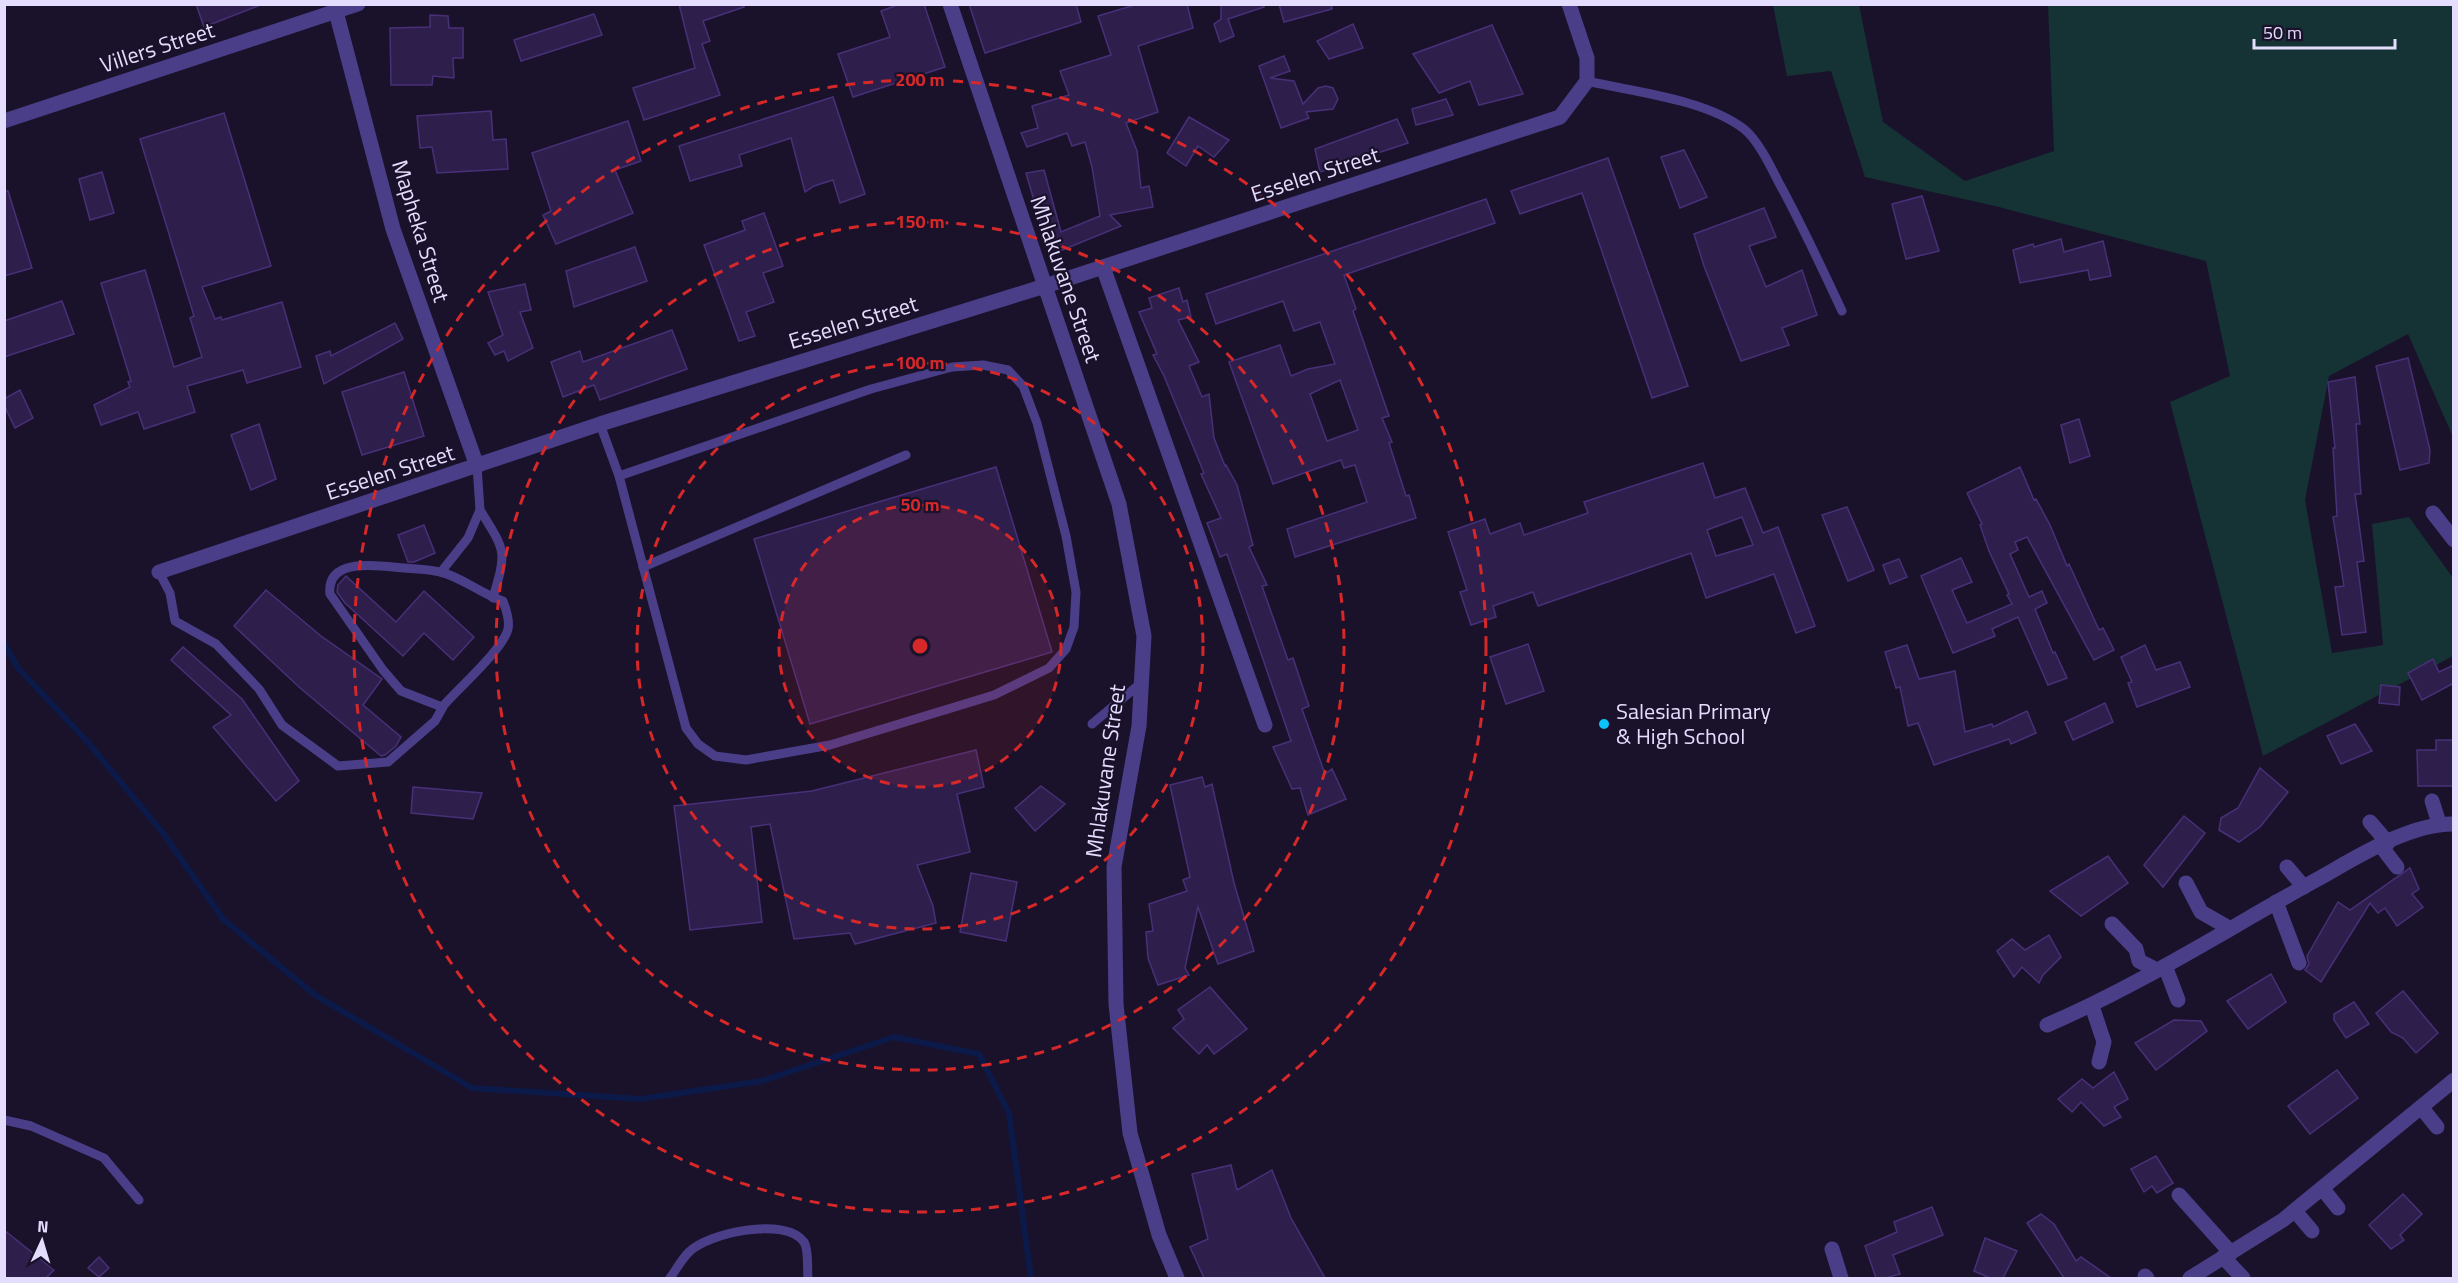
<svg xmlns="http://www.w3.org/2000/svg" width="2458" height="1283" viewBox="0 0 2458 1283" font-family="'Titillium Web',sans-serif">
	<rect width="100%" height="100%" fill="#1a122b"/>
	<polygon fill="#153235" points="1773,5 1859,5 1883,122 1965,181 2054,151 2048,5 2453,5 2453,437 2408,334 2329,376 2305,500 2332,653 2383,645 2372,524 2409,517 2453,578 2453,656 2263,756 2170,402 2230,376 2206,261 1995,206 1865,177 1831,71 1787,76"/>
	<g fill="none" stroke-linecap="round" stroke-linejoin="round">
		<polyline stroke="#0c1a4a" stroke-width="6" points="4,643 18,668 86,740 163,833 223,919 315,995 472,1088 640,1099 762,1081 894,1037 979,1054 1009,1113 1031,1278"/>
	</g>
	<g fill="#2e1e4c" stroke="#483078" stroke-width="1.5" fill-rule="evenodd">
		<polygon points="196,4 258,4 258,6 204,27"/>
		<polygon points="679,4 743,4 744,7 703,21 710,41 702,44 720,95 644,120 633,88 695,68"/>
		<polygon points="900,4 924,4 945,67 853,97 838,54 890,37 881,11"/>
		<polygon points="969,4 1076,4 1081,22 985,53"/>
		<polygon points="1138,4 1187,4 1193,28 1138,46 1158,112 1126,123 1137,151 1141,188 1149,186 1153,207 1110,215 1121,226 1050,255 1026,173 1044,170 1061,232 1100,216 1092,167 1085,142 1072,146 1067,133 1027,147 1021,133 1038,128 1032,106 1069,95 1060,71 1111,55 1098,16"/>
		<polygon points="1221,4 1263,4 1264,7 1228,19 1234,36 1220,42 1214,24 1221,19"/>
		<polygon points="1279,4 1331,4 1332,9 1284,22"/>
		<polygon points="594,14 602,35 521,61 514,40"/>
		<polygon points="430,15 448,16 449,28 463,28 463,58 453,58 454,78 433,76 432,85 391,85 390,28 430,27"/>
		<polygon points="1353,24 1363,48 1329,59 1317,41"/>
		<polygon points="1492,25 1523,94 1479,105 1470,81 1439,93 1413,54"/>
		<polygon points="1284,56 1290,71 1270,78 1294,81 1303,104 1318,88 1326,86 1333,88 1338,99 1333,109 1306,112 1309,118 1281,128 1259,66"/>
		<polygon points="833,97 865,194 840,203 833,180 814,186 805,192 791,138 739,155 742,166 690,181 679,146"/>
		<polygon points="1446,99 1453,115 1416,125 1412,109"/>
		<polygon points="491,111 493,140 506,139 508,169 437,173 432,147 420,148 417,116"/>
		<polygon points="224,113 271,266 202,287 215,319 221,317 222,320 282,302 301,367 247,383 243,370 187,386 195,412 144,429 138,412 101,425 94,405 130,387 128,382 131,381 101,283 145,270 174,367 202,357 190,318 194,316 140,139"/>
		<polygon points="1189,117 1229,140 1214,157 1198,146 1186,166 1167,153"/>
		<polygon points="1397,119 1408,143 1320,172 1315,149"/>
		<polygon points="628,121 641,161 615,170 633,213 556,244 543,215 551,211 532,153"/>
		<polygon points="1684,150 1707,197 1680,208 1661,157"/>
		<polygon points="1608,158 1688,386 1652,398 1582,193 1520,214 1511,191"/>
		<polygon points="102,172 114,213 90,220 79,179"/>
		<polygon points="4,191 8,191 32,268 4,276"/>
		<polygon points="1922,196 1939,251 1906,259 1892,204"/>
		<path d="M 1486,199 L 1495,223 L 1344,275 L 1356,309 L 1353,311 L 1389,416 L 1382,418 L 1392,442 L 1389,443 L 1406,496 L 1409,495 L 1416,518 L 1295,557 L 1287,529 L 1367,502 L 1355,465 L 1344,468 L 1341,460 L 1273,484 L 1229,362 L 1280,345 L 1291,376 L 1308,369 L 1335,364 L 1320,322 L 1294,331 L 1283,301 L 1216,324 L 1206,294 ZM 1340,380 L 1358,430 L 1327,441 L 1310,394 Z"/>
		<polygon points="1764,208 1776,237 1749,246 1766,287 1802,270 1817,315 1782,328 1789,345 1741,361 1704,266 1694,234"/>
		<polygon points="764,213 783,266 763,273 774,302 746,312 755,336 739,341 704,245 745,230 742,221"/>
		<polygon points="2061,239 2064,252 2103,241 2111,276 2090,280 2088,270 2020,283 2013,250 2033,244 2034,247"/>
		<polygon points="635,247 647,281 574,307 566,271"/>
		<polygon points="525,284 531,310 520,312 533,348 508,361 504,351 495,355 488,343 503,335 488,292"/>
		<polygon points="1179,288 1183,302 1187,300 1191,317 1178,320 1199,362 1189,366 1202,397 1209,394 1214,438 1225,466 1226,465 1237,485 1253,545 1249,547 1267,585 1262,586 1288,660 1293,658 1309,706 1302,709 1325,774 1332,769 1346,799 1308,815 1300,788 1292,789 1273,747 1291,741 1227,554 1220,557 1207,523 1221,518 1201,474 1204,473 1164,376 1153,355 1157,354 1139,312 1152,308 1149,298"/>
		<polygon points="62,301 74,334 4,357 4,321"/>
		<polygon points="395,323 403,339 324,384 316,356 330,351 331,356"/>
		<polygon points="672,330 687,369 600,400 594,385 563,397 551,362 580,351 583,362"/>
		<polygon points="2408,358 2430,450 2429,463 2400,470 2376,366"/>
		<polygon points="404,372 424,436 362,455 342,392"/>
		<polygon points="2355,377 2360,424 2356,424 2361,494 2355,494 2364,561 2357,562 2366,632 2342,635 2335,587 2344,586 2333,517 2337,516 2333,448 2335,448 2328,382"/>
		<polygon points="20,390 33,418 15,428 4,405 4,399"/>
		<polygon points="2079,419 2090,456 2070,463 2061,425"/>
		<polygon points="259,424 276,479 251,490 231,435"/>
		<path d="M 1703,463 L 1715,498 L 1745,488 L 1763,533 L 1778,527 L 1815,626 L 1796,633 L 1774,574 L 1706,598 L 1691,553 L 1538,606 L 1533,592 L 1493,606 L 1496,617 L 1471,625 L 1460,592 L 1467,590 L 1448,532 L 1485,519 L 1490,534 L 1520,523 L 1524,535 L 1588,513 L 1584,502 ZM 1742,517 L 1753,545 L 1716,556 L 1707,530 Z"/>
		<polygon points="996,467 1052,652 810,724 754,539"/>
		<polygon points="2020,467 2034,500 2036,499 2050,525 2067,566 2069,564 2099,630 2103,628 2114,650 2094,660 2027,537 2015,542 2018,550 2010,554 2029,597 2042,591 2047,603 2035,609 2053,653 2055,652 2067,678 2048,685 2018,617 1992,629 1995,636 1953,653 1921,576 1961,558 1972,582 1952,590 1967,623 2012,604 2007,595 2009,594 1989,551 1980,525 1982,524 1967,493"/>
		<polygon points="1847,507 1874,570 1848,581 1822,515"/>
		<polygon points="424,525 435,553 414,562 408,562 398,535"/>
		<polygon points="1899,559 1907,577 1890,584 1883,565"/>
		<polygon points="346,576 396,622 424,591 474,637 453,660 424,633 403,656 345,603 337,592 338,585"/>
		<polygon points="266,590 321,636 382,679 363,705 401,737 396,746 385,755 381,756 299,687 234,626"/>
		<polygon points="1528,644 1544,691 1506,704 1490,657"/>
		<polygon points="1907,645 1919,679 1955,671 1965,732 1992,724 1993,727 2027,711 2036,733 2011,744 2009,739 1934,765 1918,723 1908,726 1900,687 1896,688 1885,652"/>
		<polygon points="2145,645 2156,670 2180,662 2190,687 2137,707 2128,683 2132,682 2121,657"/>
		<polygon points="183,647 242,699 299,781 276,801 213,727 231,715 171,660"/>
		<polygon points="2433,659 2439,672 2454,665 2454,683 2422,700 2408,673"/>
		<polygon points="2381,685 2400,687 2399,705 2379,703"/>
		<polygon points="2105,703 2113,722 2073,740 2065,722"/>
		<polygon points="2355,724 2372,751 2341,764 2327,736"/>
		<polygon points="2436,740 2454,740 2454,786 2418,786 2417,750 2436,750"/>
		<polygon points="976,750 984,787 957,794 970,852 917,865 933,906 936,923 855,944 850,933 794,939 770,824 751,827 762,922 690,930 674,806 812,791"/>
		<polygon points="2260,768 2288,792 2260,827 2239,842 2219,830 2221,818 2238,808"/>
		<polygon points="1202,777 1205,787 1212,784 1234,883 1254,951 1218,964 1198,907 1185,968 1189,975 1158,985 1148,958 1146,932 1153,931 1149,904 1187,891 1183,880 1190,877 1170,785"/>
		<polygon points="1041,786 1065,804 1035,831 1015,808"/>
		<polygon points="413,787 482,793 473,819 411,813"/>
		<polygon points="2184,816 2205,833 2163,887 2144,865"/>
		<polygon points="2108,856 2128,883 2081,916 2050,891"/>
		<polygon points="2410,868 2419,889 2412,894 2423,907 2397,926 2385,908 2378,913 2370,903 2321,982 2305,970 2309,964 2307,956 2338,902 2350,910"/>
		<polygon points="971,873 1017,882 1006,941 960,932"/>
		<polygon points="2049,935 2061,957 2043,975 2039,983 2022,967 2014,977 1997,951 2012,939 2025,950"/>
		<polygon points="2271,974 2286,1002 2248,1029 2227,1001"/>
		<polygon points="1210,987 1247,1029 1214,1054 1207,1045 1199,1054 1173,1028 1184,1019 1178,1010"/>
		<polygon points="2403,991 2438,1033 2416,1053 2403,1038 2391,1032 2376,1013"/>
		<polygon points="2354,1002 2369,1024 2346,1038 2334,1020 2334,1014"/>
		<polygon points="2174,1020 2201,1021 2207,1031 2156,1070 2135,1043"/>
		<polygon points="2337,1070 2358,1098 2310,1134 2288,1106"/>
		<polygon points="2114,1072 2128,1099 2114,1107 2121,1117 2104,1126 2081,1102 2072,1112 2058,1099 2082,1079 2093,1088"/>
		<polygon points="2156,1156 2173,1183 2157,1193 2152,1186 2144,1192 2131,1169"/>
		<polygon points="1231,1165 1237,1190 1272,1170 1291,1218 1325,1278 1204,1278 1190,1247 1208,1239 1192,1174"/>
		<polygon points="2403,1194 2422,1214 2400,1235 2404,1240 2391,1249 2369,1225"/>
		<polygon points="1932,1207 1943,1235 1893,1255 1900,1274 1885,1278 1876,1278 1865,1246 1897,1232 1894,1222"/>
		<polygon points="2041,1214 2054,1224 2076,1261 2081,1257 2111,1278 2064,1278 2027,1223"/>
		<polygon points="4,1230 54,1270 46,1278 4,1278"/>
		<polygon points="1985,1238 2017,1251 2003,1278 1990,1278 1974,1271"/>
		<polygon points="99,1257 109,1268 99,1277 88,1268"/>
	</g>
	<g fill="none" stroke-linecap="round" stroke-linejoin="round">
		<g stroke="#4b3e89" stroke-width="9">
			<path d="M 1587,81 C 1634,92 1705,99 1744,129 C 1758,140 1771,167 1779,183 C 1802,225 1822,268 1842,311"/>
			<polyline points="600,424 619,476 686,728 698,744 715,756 746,760 830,745 994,695 1049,668 1066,649 1074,627 1076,592 1066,536 1037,423 1023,386 1008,370 983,365 952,367 871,389 619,476"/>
			<path d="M 480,510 C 506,552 507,550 493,598"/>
			<polyline points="643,567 906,455"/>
			<path d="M 159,572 L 170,593 L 175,621 L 216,644 L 259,689 L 282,725 L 338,766 L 388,762 L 435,721 L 444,705 L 442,707 L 401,691 L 383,670 L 330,594 C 326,556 380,566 404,568 C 415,569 429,569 440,572 C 462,577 481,594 503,601 C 506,609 510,620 508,629 C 504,648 459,688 444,705"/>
			<polyline points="441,572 468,538 480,510 477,466"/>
			<polyline points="1092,724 1141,683"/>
			<polyline points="4,1120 31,1126 104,1158 139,1200"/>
			<path d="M 670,1278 C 676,1270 681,1260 689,1252 C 708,1233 785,1216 804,1242 C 809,1250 807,1269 808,1278"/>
		</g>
		<g stroke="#4b3e89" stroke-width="15">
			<polyline points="334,4 393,229 477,466"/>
			<polyline points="950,4 1045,286"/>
			<polyline points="4,121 358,4"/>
			<polyline points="1103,267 1265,725"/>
			<polyline points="2433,513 2454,540"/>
			<polyline points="159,572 600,424 1045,286 1560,117 1587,81 1587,58 1569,4"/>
			<polyline points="2432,801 2439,823"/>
			<polyline points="2370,822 2388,843"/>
			<polyline points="2381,846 2397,867"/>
			<polyline points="2287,867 2304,887"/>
			<polyline points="2186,883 2201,912 2229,928"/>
			<polyline points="2276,902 2299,963"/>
			<polyline points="2112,924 2136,949 2139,961 2157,970"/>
			<polyline points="2165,966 2178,1000"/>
			<polyline points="2092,1006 2104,1042 2099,1062"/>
			<path d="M 2047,1025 C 2140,985 2227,929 2316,880 C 2354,859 2409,823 2454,824"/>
			<polyline points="2421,1107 2437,1127"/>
			<polyline points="2322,1188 2338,1208"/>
			<polyline points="2179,1195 2231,1253"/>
			<polyline points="2295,1211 2312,1231"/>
			<polyline points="1832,1249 1841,1278"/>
			<polyline points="2223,1257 2243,1278"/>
			<polyline points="2145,1276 2147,1278"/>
		</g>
		<g stroke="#4b3e89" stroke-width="15">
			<polyline points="1045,286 1119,504 1144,636 1139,726 1114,867 1116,1004 1130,1133 1159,1235 1177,1278"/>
			<polyline points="2190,1278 2283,1220 2454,1080"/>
		</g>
	</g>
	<circle cx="920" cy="646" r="141" fill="#d62828" fill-opacity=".12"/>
	<g fill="none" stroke="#d62828" stroke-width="3" stroke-dasharray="10 8">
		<circle cx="920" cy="646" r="141"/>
		<circle cx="920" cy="646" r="283"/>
		<circle cx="920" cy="646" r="424"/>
		<circle cx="920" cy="646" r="566"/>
	</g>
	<circle fill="#0cc2fb" stroke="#1a122b" stroke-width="2" cx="1604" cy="724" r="6"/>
	<g text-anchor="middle" stroke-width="4.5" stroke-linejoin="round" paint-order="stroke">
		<g font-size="22" fill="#e5ddfe" stroke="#1a122b">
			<text transform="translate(157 47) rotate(-18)" y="8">Villers Street</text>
			<text transform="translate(1315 174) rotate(-18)" y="8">Esselen Street</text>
			<text transform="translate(421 231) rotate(73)" y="8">Mapheka Street</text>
			<text transform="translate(1066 279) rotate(71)" y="8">Mhlakuvane Street</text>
			<text transform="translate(853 322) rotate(-17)" y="8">Esselen Street</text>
			<text transform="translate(390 472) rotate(-18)" y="8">Esselen Street</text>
			<text transform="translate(1105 771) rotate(-82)" y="8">Mhlakuvane Street</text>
		</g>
		<g font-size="22" fill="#e5ddfe" stroke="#1a122b" text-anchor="start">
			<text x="1616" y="719">Salesian Primary<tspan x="1616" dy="25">&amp; High School</tspan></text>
		</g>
	</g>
	<circle cx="920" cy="646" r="9" fill="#d62828" stroke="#1a122b" stroke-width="3"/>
	<g font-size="18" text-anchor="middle" font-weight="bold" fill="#d62828" stroke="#1a122b" stroke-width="4.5" stroke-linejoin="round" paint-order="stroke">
		<text x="920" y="86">200 m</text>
		<text x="920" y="228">150 m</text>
		<text x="920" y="369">100 m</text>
		<text x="920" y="511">50 m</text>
	</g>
	<rect width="2458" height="1283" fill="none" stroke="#e5ddfe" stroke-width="12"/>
	<g transform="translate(42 1241) rotate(4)" stroke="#1a122b" stroke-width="4.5" paint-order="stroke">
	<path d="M0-4.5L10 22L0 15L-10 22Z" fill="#e5ddfe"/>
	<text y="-9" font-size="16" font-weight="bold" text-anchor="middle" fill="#e5ddfe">N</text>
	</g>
	<path d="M2254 39v9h141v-9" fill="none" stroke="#e5ddfe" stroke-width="3"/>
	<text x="2263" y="39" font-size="18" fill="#e5ddfe" stroke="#1a122b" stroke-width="4.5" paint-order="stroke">50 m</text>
</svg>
